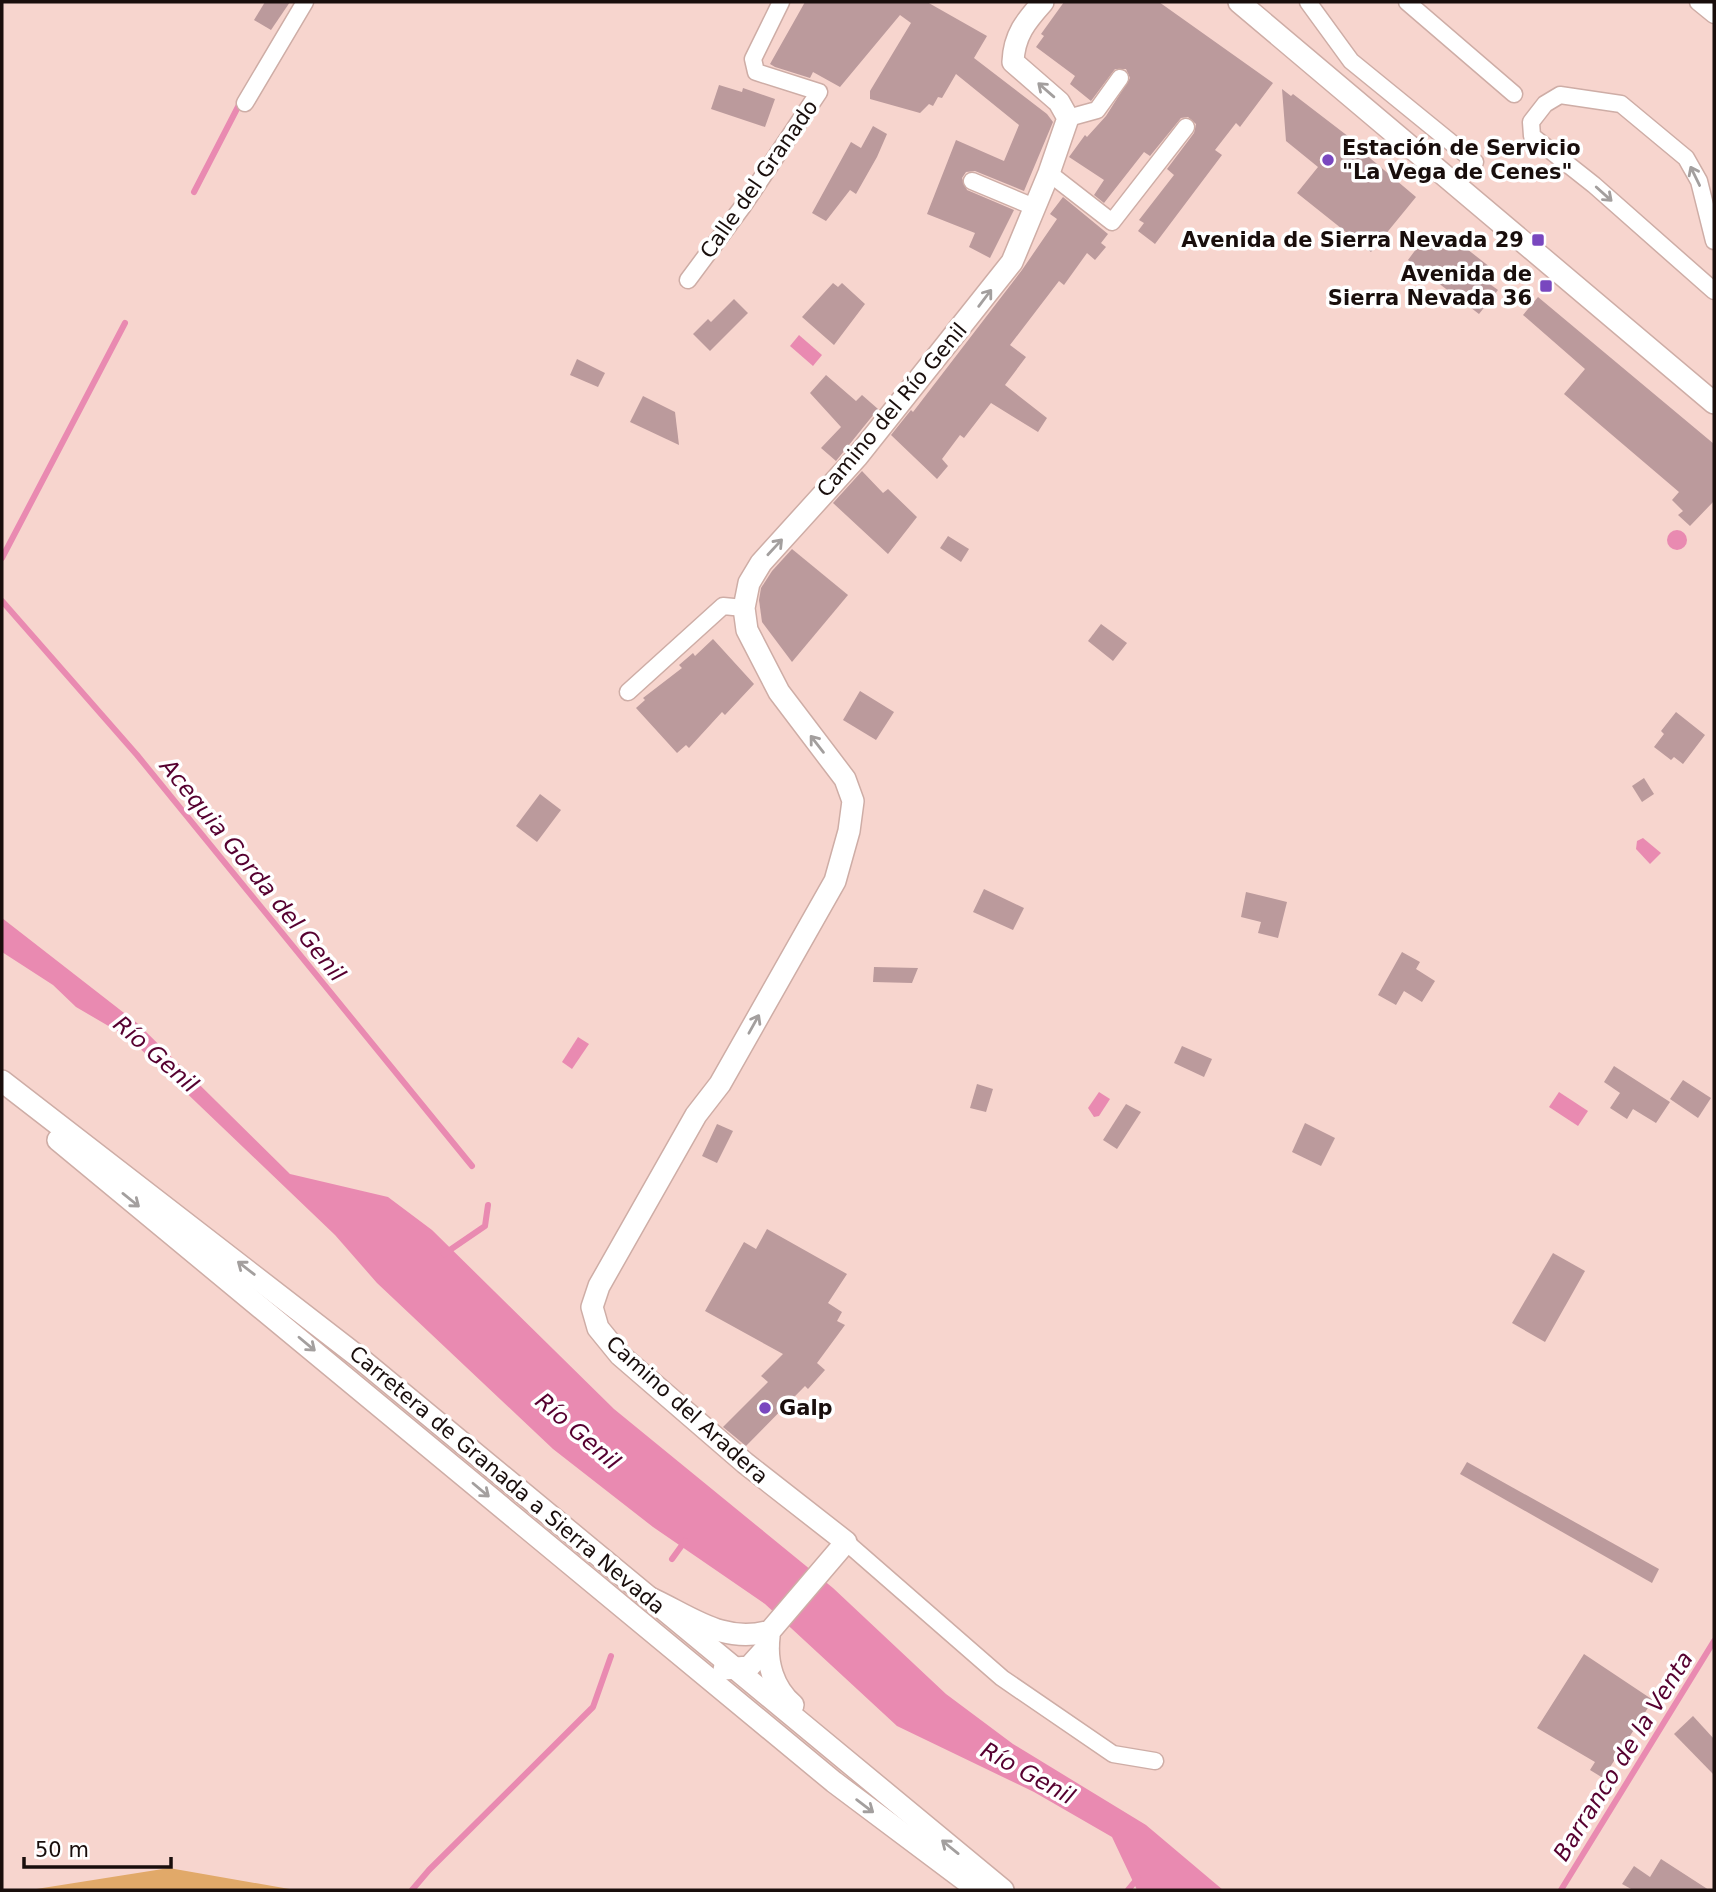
<svg xmlns="http://www.w3.org/2000/svg" width="1716" height="1892" viewBox="0 0 1716 1892" font-family="'DejaVu Sans',sans-serif">
	<rect width="100%" height="100%" fill="#f7d5ce"/>
	<polygon fill="#e1a969" points="169,1868 295,1890 30,1890"/>
	<g fill="#e98ab1">
		<polygon points="799,335 822,355 813,366 790,346"/>
		<circle cx="1677" cy="540" r="10"/>
		<polygon points="1643,838 1661,853 1650,864 1636,849 1637,841"/>
		<polygon points="2,918 137,1023 290,1174 388,1197 432,1230 614,1409 833,1588 946,1694 1013,1744 1146,1825 1223,1890 1137,1890 1112,1837 1034,1792 897,1726 765,1604 653,1527 553,1449 377,1283 335,1235 129,1038 76,1007 53,985 2,952"/>
		<polygon points="578,1037 589,1044 572,1069 562,1062"/>
		<polygon points="1099,1092 1110,1099 1099,1116 1094,1117 1088,1108"/>
		<polygon points="1559,1092 1588,1111 1578,1126 1549,1107"/>
	</g>
	<g fill="none" stroke-linecap="round" stroke-linejoin="round">
		<g stroke="#e98ab1" stroke-width="6">
			<polyline points="194,192 241,101"/>
			<polyline points="2,558 125,323"/>
			<polyline points="2,601 137,755 472,1166"/>
			<polyline points="444,1254 485,1226 488,1205"/>
			<polyline points="672,1559 685,1541"/>
			<polyline points="412,1890 429,1870 593,1707 611,1656"/>
			<polyline points="1128,1890 1138,1878"/>
			<polyline points="1561,1890 1714,1641"/>
		</g>
	</g>
	<g fill="#bb9a9c">
		<polygon points="265,2 290,2 271,30 254,20"/>
		<polygon points="805,2 927,2 987,36 974,58 1047,114 1053,122 1024,191 975,171 966,172 962,178 967,190 1014,210 990,258 969,247 975,233 927,214 956,140 1004,161 1019,125 956,74 942,98 938,97 933,106 929,104 920,113 870,99 870,91 911,23 900,15 840,87 813,72 810,78 775,67 770,64"/>
		<polygon points="1064,2 1159,2 1273,83 1240,127 1236,123 1215,150 1222,155 1155,244 1138,231 1144,223 1139,220 1174,175 1167,169 1194,133 1196,124 1188,117 1181,118 1150,156 1144,152 1104,203 1094,195 1104,180 1069,157 1085,135 1087,137 1106,116 1130,78 1126,69 1115,69 1091,101 1070,84 1075,76 1036,47 1044,36 1041,34"/>
		<polygon points="719,85 742,92 743,88 775,99 765,127 711,109"/>
		<polygon points="1282,89 1291,96 1293,94 1366,150 1364,153 1416,197 1371,252 1297,193 1318,167 1286,141"/>
		<polygon points="873,126 887,134 877,157 856,194 850,190 826,221 812,213 851,142 861,148"/>
		<polygon points="1063,197 1108,234 1101,243 1106,247 1095,260 1087,253 1064,285 1059,281 1010,345 1026,357 1005,385 1047,418 1038,432 991,403 964,438 960,435 942,459 948,466 937,479 891,435 911,410 913,412 1022,270 1057,219 1050,214"/>
		<polygon points="1444,231 1495,271 1487,282 1498,290 1479,314 1408,260 1428,233 1437,241"/>
		<polygon points="833,283 838,287 842,283 865,304 834,345 802,317"/>
		<polygon points="1538,297 1714,444 1714,501 1690,526 1678,515 1683,511 1672,500 1679,492 1564,394 1585,369 1523,315"/>
		<polygon points="734,299 748,313 710,351 693,334 708,319 711,322"/>
		<polygon points="577,359 605,373 598,387 570,375"/>
		<polygon points="826,375 856,401 862,395 878,409 836,461 821,448 841,427 810,393"/>
		<polygon points="643,396 675,412 679,445 630,422"/>
		<polygon points="862,471 883,493 888,489 917,517 888,554 833,503"/>
		<polygon points="948,536 969,549 961,562 940,548"/>
		<polygon points="792,549 848,595 792,662 762,622 759,600 761,588 772,571"/>
		<polygon points="1101,624 1127,643 1113,661 1088,641"/>
		<polygon points="713,639 754,684 725,715 722,712 689,748 686,745 677,753 636,708 645,700 643,698 682,668 679,665 693,653 695,656"/>
		<polygon points="860,691 894,712 876,740 843,720"/>
		<polygon points="1676,712 1705,735 1683,764 1674,757 1671,760 1654,747 1664,734 1661,731"/>
		<polygon points="1644,778 1654,794 1642,802 1632,786"/>
		<polygon points="540,794 561,810 537,842 516,826"/>
		<polygon points="984,889 1024,908 1013,930 973,912"/>
		<polygon points="1246,892 1287,902 1278,938 1258,933 1261,922 1241,917"/>
		<polygon points="1402,952 1420,962 1416,969 1435,981 1422,1002 1404,991 1396,1005 1378,995"/>
		<polygon points="874,967 918,968 912,983 873,982"/>
		<polygon points="1182,1046 1212,1059 1204,1077 1174,1063"/>
		<polygon points="1614,1066 1670,1102 1656,1123 1633,1109 1627,1119 1610,1108 1620,1093 1604,1082"/>
		<polygon points="1683,1080 1711,1098 1698,1118 1670,1099"/>
		<polygon points="977,1084 993,1089 986,1112 970,1108"/>
		<polygon points="1126,1104 1141,1112 1117,1149 1103,1140"/>
		<polygon points="1305,1123 1335,1138 1321,1166 1292,1152"/>
		<polygon points="717,1124 733,1131 717,1163 702,1156"/>
		<polygon points="767,1229 847,1274 828,1303 842,1312 837,1321 845,1325 817,1363 825,1370 808,1389 805,1386 746,1446 723,1427 768,1382 761,1376 783,1354 705,1311 744,1242 756,1249"/>
		<polygon points="1553,1253 1585,1271 1545,1342 1512,1323"/>
		<polygon points="1467,1462 1659,1569 1652,1583 1460,1474"/>
		<polygon points="1584,1654 1653,1700 1603,1778 1590,1770 1595,1762 1537,1728"/>
		<polygon points="1693,1716 1714,1739 1714,1775 1674,1734"/>
		<polygon points="1661,1859 1709,1890 1633,1890 1622,1884 1634,1866 1650,1877"/>
	</g>
	<g fill="none" stroke-linecap="round" stroke-linejoin="round">
		<g stroke="#ceada6" stroke-width="19">
			<g id="street">
				<polyline points="1308,2 1351,61 1475,162"/>
				<polyline points="1407,2 1514,94"/>
				<polyline points="1698,2 1714,15"/>
				<polyline points="245,103 305,2"/>
				<polyline points="1068,118 1097,110 1120,78"/>
				<polyline points="1049,173 1112,222 1186,127"/>
				<polyline points="972,181 1034,207"/>
				<polyline points="1714,241 1699,181 1686,158 1621,104 1560,95 1545,104 1531,122 1532,136 1594,185 1714,291"/>
				<polyline points="688,280 743,206 819,92 756,72 753,59 781,2"/>
				<polyline points="628,692 723,606 744,608"/>
				<polyline points="846,1542 1002,1678 1113,1754 1155,1761"/>
			</g>
		</g>
		<g stroke="#ceada6" stroke-width="24">
			<g id="secondary">
				<polyline points="1239,2 1714,403"/>
				<polyline points="2,1081 356,1355 1003,1890"/>
				<polyline points="58,1140 834,1782 978,1890"/>
				<path d="M 648,1597 C 689,1615 723,1645 770,1631 L 846,1542 L 745,1463 L 620,1355 L 598,1328 L 592,1307 L 599,1286 L 696,1115 L 720,1084 L 835,881 L 849,831 L 853,801 L 845,779 L 779,692 L 747,630 L 744,608 L 749,583 L 761,563 L 857,457 L 1012,262 L 1049,173 L 1068,118 L 1059,102 L 1013,62 C 1014,35 1026,21 1043,2"/>
				<path d="M 769,1637 C 766,1662 773,1688 793,1705"/>
				<polyline points="724,1669 749,1667 768,1646"/>
			</g>
		</g>
		<use href="#street" stroke="#fff" stroke-width="16"/>
		<use href="#secondary" stroke="#fff" stroke-width="21"/>
	</g>
	<defs><path id="oneway-shaft" d="M-6 0H5M1.5-3L5.5 0L1.5 3" fill="none" stroke-width="1.6" stroke-linecap="round" stroke-linejoin="round" transform="scale(1.75)"/></defs>
	<g stroke="#a39f9e">
		<use href="#oneway-shaft" transform="translate(1046 90) rotate(-139)"/>
		<use href="#oneway-shaft" transform="translate(1695 176) rotate(-116)"/>
		<use href="#oneway-shaft" transform="translate(1604 194) rotate(42)"/>
		<use href="#oneway-shaft" transform="translate(985 298) rotate(-53)"/>
		<use href="#oneway-shaft" transform="translate(775 547) rotate(-47)"/>
		<use href="#oneway-shaft" transform="translate(817 744) rotate(-128)"/>
		<use href="#oneway-shaft" transform="translate(754 1024) rotate(-61)"/>
		<use href="#oneway-shaft" transform="translate(131 1200) rotate(39)"/>
		<use href="#oneway-shaft" transform="translate(246 1268) rotate(-142)"/>
		<use href="#oneway-shaft" transform="translate(307 1344) rotate(40)"/>
		<use href="#oneway-shaft" transform="translate(481 1490) rotate(40)"/>
		<use href="#oneway-shaft" transform="translate(865 1806) rotate(37)"/>
		<use href="#oneway-shaft" transform="translate(950 1847) rotate(-141)"/>
	</g>
	<g fill="#7947bf" stroke="#fff" stroke-width="2.5">
		<circle cx="1328" cy="160" r="7"/>
		<rect x="1531" y="233" width="14" height="14" rx="3.5"/>
		<rect x="1539" y="279" width="14" height="14" rx="3.5"/>
		<circle cx="765" cy="1408" r="7"/>
	</g>
	<g text-anchor="middle" stroke-width="7" stroke-linejoin="round" paint-order="stroke">
		<g font-size="21" font-weight="bold" fill="#190e0c" stroke="#fff" text-anchor="start">
			<text x="1342" y="155">Estación de Servicio<tspan x="1342" dy="24">"La Vega de Cenes"</tspan></text>
			<text x="1524" y="247" text-anchor="end">Avenida de Sierra Nevada 29</text>
			<text x="1532" y="281" text-anchor="end">Avenida de<tspan x="1532" dy="24">Sierra Nevada 36</tspan></text>
			<text x="779" y="1415">Galp</text>
		</g>
		<g font-size="21" fill="#190e0c" stroke="#fff">
			<text transform="translate(759 179) rotate(-55)" y="7">Calle del Granado</text>
			<text transform="translate(892 410) rotate(-50)" y="7">Camino del Río Genil</text>
			<text transform="translate(687 1410) rotate(42)" y="7">Camino del Aradera</text>
			<text transform="translate(507 1480) rotate(40)" y="7">Carretera de Granada a Sierra Nevada</text>
		</g>
		<g font-size="23" font-style="italic" fill="#560030" stroke="#fff">
			<text transform="translate(253 870) rotate(51)" y="8">Acequia Gorda del Genil</text>
			<text transform="translate(156 1054) rotate(41)" y="8">Río Genil</text>
			<text transform="translate(578 1431) rotate(41)" y="8">Río Genil</text>
			<text transform="translate(1623 1756) rotate(-58)" y="8">Barranco de la Venta</text>
			<text transform="translate(1028 1773) rotate(29)" y="8">Río Genil</text>
		</g>
	</g>
	<rect width="1716" height="1892" fill="none" stroke="#190e0c" stroke-width="7"/>
	<path d="M24 1857v10h147v-10" fill="none" stroke="#190e0c" stroke-width="3.5"/>
	<text x="35" y="1857" font-size="21" fill="#190e0c" stroke="#ffffff" stroke-width="5" paint-order="stroke">50 m</text>
</svg>
